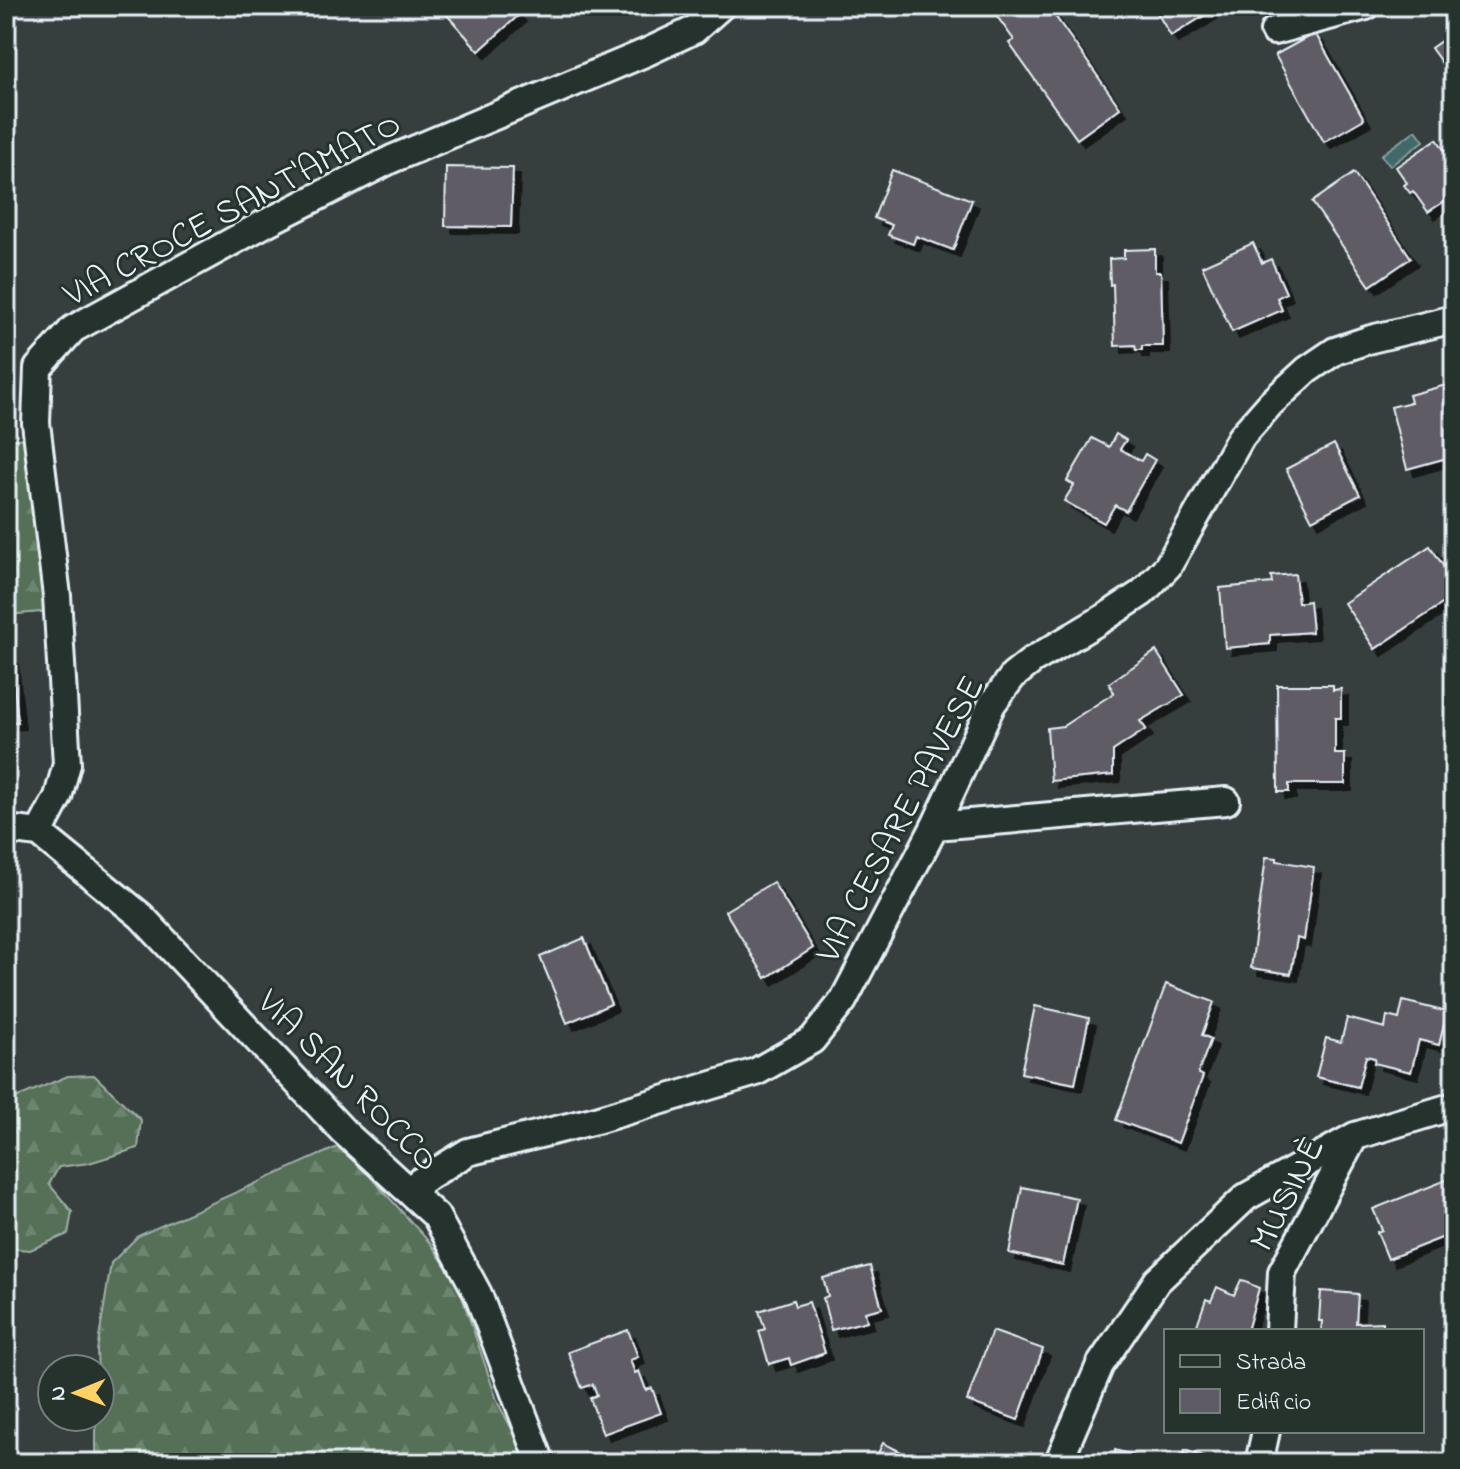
<svg xmlns="http://www.w3.org/2000/svg" width="1460" height="1469" viewBox="0 0 1460 1469" font-family="'Indie Flower',sans-serif">
	<defs>
		<pattern id="forest-firs" width="22" height="20" patternUnits="userSpaceOnUse" patternTransform="scale(2)"><rect width="22" height="20" fill="#557057"/><path d="M5 1l3.5 6h-7zM16 11l3.5 6h-7z" fill="#6d8570"/></pattern>
		<filter id="shadow"><feDropShadow dx="7" dy="7" stdDeviation="0" flood-color="#0009"/></filter>
	</defs>
	<rect width="100%" height="100%" fill="#373f3e"/>
	<filter id="ink" filterUnits="userSpaceOnUse"><feTurbulence type="fractalNoise" baseFrequency=".0125" numOctaves="2"/><feDisplacementMap in="SourceGraphic" scale="16" xChannelSelector="R" yChannelSelector="G"/><feConvolveMatrix kernelMatrix="1 2 1 2 8 2 1 2 1" color-interpolation-filters="sRGB"/></filter>
	<g filter="url(#ink)">
		<g fill="url(#forest-firs)" stroke="#9eb0a8" stroke-width="2">
			<polygon points="29,437 53,611 6,615 6,441"/>
			<polygon points="94,1075 141,1120 138,1148 89,1163 59,1167 49,1184 72,1212 68,1234 30,1250 6,1248 6,1102 68,1076"/>
			<polygon points="342,1145 431,1244 458,1285 498,1403 530,1463 96,1463 96,1417 100,1417 97,1351 111,1263 138,1236"/>
		</g>
		<polygon fill="#436867" stroke="#859fa1" stroke-width="2" points="1416,130 1424,141 1390,166 1381,155"/>
		<g fill="#5f5b65" stroke="#e8f1f8" stroke-width="2" filter="url(#shadow)">
			<polygon points="439,6 511,6 519,15 479,51"/>
			<polygon points="993,6 1048,6 1120,108 1077,139 1009,43 1014,40 991,8"/>
			<polygon points="1153,6 1218,6 1218,7 1171,36"/>
			<polygon points="1454,32 1454,80 1431,48"/>
			<polygon points="1315,33 1364,119 1324,142 1275,55"/>
			<polygon points="1437,139 1454,165 1454,195 1428,212 1413,191 1410,193 1404,185 1407,183 1396,167"/>
			<polygon points="446,167 513,168 511,227 445,226"/>
			<polygon points="892,170 972,200 953,250 916,236 913,244 888,235 892,225 874,218"/>
			<polygon points="1354,173 1411,258 1370,286 1312,202"/>
			<polygon points="1253,243 1262,263 1271,259 1286,293 1277,298 1282,310 1232,332 1202,266"/>
			<polygon points="1155,249 1155,272 1161,272 1163,346 1142,346 1142,350 1136,350 1135,345 1115,346 1113,284 1110,285 1109,259 1124,258 1124,250"/>
			<polygon points="1450,384 1454,400 1454,420 1452,421 1454,456 1407,469 1391,407 1411,402 1409,395"/>
			<polygon points="1116,434 1126,440 1120,449 1141,461 1145,454 1155,460 1126,511 1115,505 1104,523 1064,501 1074,485 1067,481 1092,438 1109,447"/>
			<polygon points="1334,444 1360,495 1312,520 1286,469"/>
			<polygon points="1430,546 1454,582 1454,602 1451,604 1448,600 1375,649 1344,603"/>
			<polygon points="1295,574 1298,603 1309,601 1312,632 1270,635 1270,644 1225,648 1220,588 1272,583 1271,576"/>
			<polygon points="1156,651 1184,695 1140,721 1146,729 1113,751 1113,775 1051,781 1047,728 1063,726 1114,693 1109,683"/>
			<polygon points="11,657 18,722 6,723 6,658"/>
			<polygon points="1277,685 1333,685 1333,690 1341,689 1341,718 1335,718 1335,754 1345,754 1345,784 1289,784 1289,792 1278,792"/>
			<polygon points="1266,857 1277,858 1277,861 1314,867 1304,940 1297,938 1291,974 1251,968"/>
			<polygon points="773,882 813,948 766,978 725,911"/>
			<polygon points="584,938 611,1004 567,1023 540,957"/>
			<polygon points="1166,984 1214,1002 1202,1035 1211,1039 1198,1073 1203,1076 1178,1143 1116,1120"/>
			<polygon points="1403,1001 1447,1012 1439,1045 1419,1040 1411,1072 1374,1063 1375,1058 1366,1056 1358,1087 1316,1077 1326,1038 1341,1042 1347,1018 1385,1028 1387,1016 1399,1019"/>
			<polygon points="1035,1006 1089,1018 1075,1084 1021,1073"/>
			<polygon points="1449,1179 1454,1191 1454,1233 1388,1259 1377,1232 1382,1230 1373,1209"/>
			<polygon points="1022,1187 1077,1198 1063,1265 1009,1253"/>
			<polygon points="870,1266 882,1308 865,1312 867,1321 831,1330 823,1298 828,1296 823,1278"/>
			<polygon points="1241,1280 1259,1288 1247,1331 1195,1331 1206,1299 1211,1301 1217,1287 1234,1295"/>
			<polygon points="1321,1291 1358,1294 1356,1323 1383,1322 1383,1331 1321,1331 1322,1321 1319,1321"/>
			<polygon points="793,1300 795,1306 809,1302 825,1353 791,1365 789,1358 769,1364 759,1331 765,1329 759,1311"/>
			<polygon points="628,1330 638,1357 630,1360 635,1373 639,1371 646,1390 652,1388 661,1413 603,1434 590,1398 597,1395 593,1384 582,1388 568,1352"/>
			<polygon points="992,1331 1043,1349 1018,1420 967,1401"/>
			<polygon points="883,1443 923,1463 873,1463"/>
			<polygon points="1115,1450 1135,1456 1133,1463 1113,1463"/>
			<polygon points="1185,1450 1218,1463 1181,1463"/>
		</g>
		<g fill="none" stroke-linecap="round" stroke-linejoin="round">
			<g stroke="#e8f1f8" stroke-width="32">
				<g id="minor">
					<polyline points="1274,31 1366,6"/>
					<polyline points="935,826 1226,801"/>
					<polyline points="6,829 39,833 141,916 344,1132 436,1216 478,1294 541,1463"/>
					<polyline points="39,833 58,797 67,764 57,596 36,423 38,368 73,329 264,224 392,159 647,52 694,30 721,6"/>
					<polyline points="415,1196 419,1182 468,1152 596,1120 756,1072 812,1040 843,1001 935,826 992,704 1013,676 1033,660 1104,618 1142,593 1168,566 1241,437 1271,403 1307,370 1335,351 1371,339 1454,319"/>
					<polyline points="1279,1331 1282,1272 1354,1137"/>
					<polyline points="1058,1463 1100,1365 1157,1281 1246,1197 1355,1136 1454,1106"/>
					<polyline points="1259,1463 1266,1431"/>
				</g>
			</g>
			<polyline stroke="#e8f1f8" stroke-width="5" stroke-dasharray="6 6" stroke-linecap="butt" points="496,1463 515,1459"/>
			<use href="#minor" stroke="#26332d" stroke-width="26"/>
		</g>
	</g>
	<g text-anchor="middle" stroke-width="6" stroke-linejoin="round" paint-order="stroke">
		<g font-size="36" fill="#e8f1f8" stroke="#26332d">
			<text transform="translate(231 207) rotate(-28)" y="13">VIA CROCE SANT'AMATO</text>
			<text transform="translate(898 818) rotate(-62)" y="13">VIA CESARE PAVESE</text>
			<text transform="translate(350 1079) rotate(45)" y="13">VIA SAN ROCCO</text>
			<text transform="translate(1285 1193) rotate(-63)" y="13">MUSINÈ</text>
		</g>
	</g>
	<rect width="1460" height="1469" fill="none" stroke="#26332d" stroke-width="32"/>
	<rect x="16" y="16" width="1428" height="1437" fill="none" stroke="#e8f1f8" stroke-width="3" filter="url(#ink)"/>
	<rect x="1164" y="1329" width="260" height="104" fill="#26332d" stroke="#747f7e" stroke-width="2"/>
	<rect x="1180" y="1355" width="40" height="12" fill="#26332d" stroke="#747f7e" stroke-width="2"/>
	<text x="1236" y="1369" font-size="24" fill="#e8f1f8">Strada</text>
	<rect x="1180" y="1389" width="40" height="24" fill="#5f5b65" stroke="#747f7e" stroke-width="2"/>
	<text x="1236" y="1409" font-size="24" fill="#e8f1f8">Edificio</text>
	<g transform="translate(76 1393) rotate(269)"><circle r="38" fill="#26332d" stroke="#747f7e" stroke-width="2"/>
	<path d="M0-6L14 30L0 20L-14 30Z" fill="#ffd166"/>
	<text y="-12" font-size="22" font-weight="bold" text-anchor="middle" fill="#e8f1f8">N</text>
	</g>
</svg>
